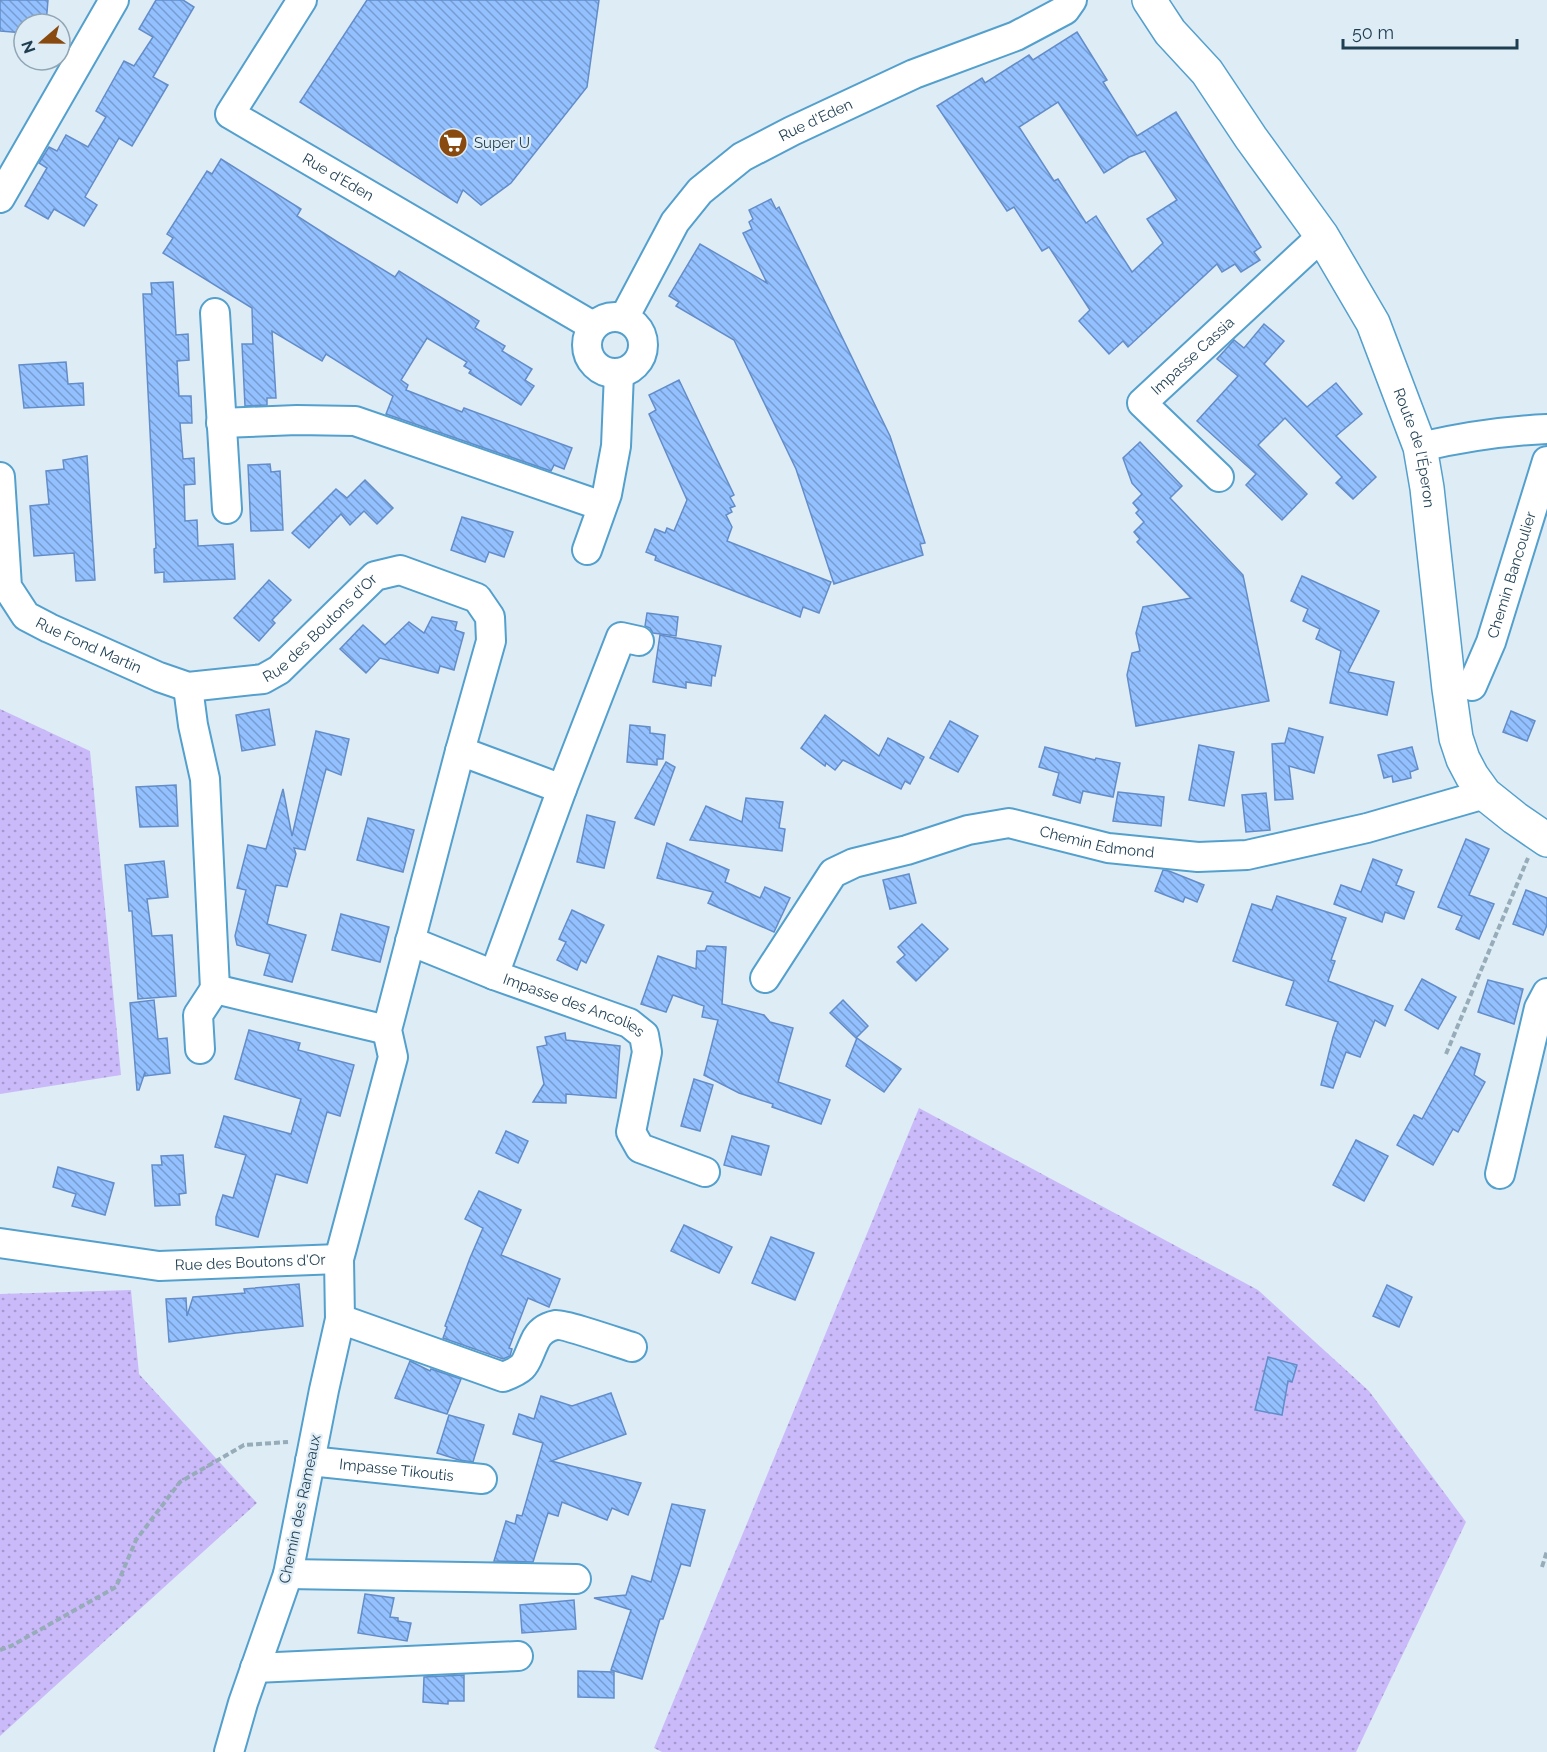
<svg xmlns="http://www.w3.org/2000/svg" width="1547" height="1752" viewBox="0 0 1547 1752" font-family="Raleway,sans-serif">
	<defs>
		<pattern id="grass-dots" width="8" height="8" patternUnits="userSpaceOnUse" patternTransform="scale(1.5)"><rect width="8" height="8" fill="#cbbaf9"/><path d="M2 2h.1M6 6h.1" fill="none" stroke="#a499cc" stroke-width="1.8" stroke-linecap="round"/></pattern>
		<pattern id="building-back-hatch" width="6" height="6" patternUnits="userSpaceOnUse" patternTransform="scale(1.5)"><rect width="6" height="6" fill="#93c0fe"/><path d="M-1 5l2 2M0 0l6 6M5-1l2 2" fill="none" stroke="#779dd0"/></pattern>
	</defs>
	<rect width="100%" height="100%" fill="#deecf6"/>
	<g fill="url(#grass-dots)">
		<polygon points="0,709 90,751 121,1075 0,1094"/>
		<polygon points="919,1108 1258,1290 1369,1391 1466,1522 1356,1752 662,1752 654,1748"/>
		<polygon points="131,1290 139,1374 257,1503 0,1736 0,1294"/>
	</g>
	<g fill="url(#building-back-hatch)" stroke="#638dc9" stroke-width="1.5" fill-rule="evenodd">
		<polygon points="0,0 48,0 46,24 24,24 24,33 0,31"/>
		<polygon points="156,0 183,0 194,7 153,77 168,85 132,146 119,138 85,197 97,205 84,226 54,209 48,219 25,206 47,168 39,163 49,147 57,151 66,135 88,147 106,117 96,111 124,61 134,66 153,37 139,29"/>
		<polygon points="367,0 599,0 587,87 511,183 481,205 463,190 457,203 300,102"/>
		<path d="M 1077,32 L 1107,80 L 1103,82 L 1137,136 L 1176,112 L 1261,247 L 1254,252 L 1260,260 L 1241,272 L 1235,264 L 1222,272 L 1217,264 L 1128,347 L 1123,341 L 1109,354 L 1079,321 L 1090,310 L 1049,247 L 1042,251 L 1014,207 L 1007,211 L 937,106 L 982,78 L 985,83 L 1029,55 L 1033,60 ZM 1058,102 L 1104,173 L 1129,157 L 1145,151 L 1177,200 L 1147,219 L 1163,243 L 1132,272 L 1096,216 L 1086,223 L 1058,179 L 1054,181 L 1019,127 Z"/>
		<polygon points="221,159 301,209 297,216 336,241 395,277 399,271 479,321 475,328 505,346 502,351 532,369 525,380 534,386 521,405 469,373 471,370 464,366 467,362 427,338 401,380 408,385 406,390 462,412 464,408 572,448 564,469 554,465 551,471 386,414 393,396 326,354 322,361 272,331 276,398 267,398 267,405 245,406 242,344 253,344 252,308 163,253 173,238 167,234 207,171 212,174"/>
		<polygon points="771,199 776,209 779,207 890,436 925,543 920,544 923,555 834,584 796,469 734,340 676,306 679,302 669,296 700,244 767,283 743,233 752,229 749,222 753,219 749,210"/>
		<polygon points="173,282 176,335 188,334 189,360 177,361 179,396 191,396 192,423 180,423 183,459 194,458 195,484 184,485 185,521 197,520 198,546 233,544 235,579 164,582 164,572 155,573 154,549 156,548 143,294 152,294 151,283"/>
		<polygon points="1264,324 1284,341 1264,364 1307,407 1336,383 1362,414 1336,436 1376,477 1353,499 1336,483 1342,477 1285,418 1258,445 1307,494 1282,520 1246,485 1256,474 1197,421 1238,376 1217,359 1234,340 1244,348"/>
		<polygon points="66,362 68,384 83,383 84,405 24,408 19,365"/>
		<polygon points="679,380 734,495 730,497 735,506 730,508 732,512 726,515 732,527 727,541 831,582 819,613 803,607 800,617 655,560 656,556 646,552 655,529 665,533 667,528 674,531 687,500 649,414 656,410 649,395"/>
		<polygon points="1140,442 1182,486 1170,498 1243,575 1269,701 1136,726 1127,675 1132,653 1140,651 1136,633 1143,607 1191,598 1137,542 1140,539 1134,532 1144,522 1136,513 1139,510 1133,503 1142,494 1132,483 1123,458"/>
		<polygon points="87,456 95,580 76,581 74,553 34,556 30,506 49,504 46,471 64,469 63,460"/>
		<polygon points="270,464 271,472 280,471 283,530 251,531 248,465"/>
		<polygon points="365,480 393,508 377,524 364,511 350,525 341,514 309,548 292,533 336,489 347,498"/>
		<polygon points="462,517 513,532 504,557 489,552 485,562 451,550"/>
		<polygon points="1302,576 1379,611 1348,672 1394,682 1387,715 1330,703 1341,651 1316,639 1320,629 1303,621 1308,609 1291,601"/>
		<polygon points="269,580 291,600 272,620 275,623 259,641 234,618"/>
		<polygon points="647,613 678,617 676,636 653,633 650,628 645,626"/>
		<polygon points="432,617 457,622 455,630 464,633 454,670 440,666 438,673 380,658 366,673 340,649 363,625 385,645 409,622 424,633"/>
		<polygon points="660,635 721,646 715,676 712,675 711,686 686,682 686,688 653,682"/>
		<polygon points="269,709 275,745 242,751 236,715"/>
		<polygon points="1511,711 1535,721 1527,741 1503,732"/>
		<polygon points="825,715 879,756 888,738 924,757 910,784 905,781 901,789 843,760 835,770 826,763 825,766 801,748"/>
		<polygon points="950,721 978,736 958,772 930,758"/>
		<polygon points="630,725 650,727 650,733 665,735 663,759 657,759 657,765 627,762"/>
		<polygon points="1289,728 1323,737 1314,773 1289,766 1293,799 1275,800 1272,744 1285,743"/>
		<polygon points="316,731 349,739 341,775 326,769 305,850 294,848 296,854 287,887 276,885 267,924 306,935 292,982 264,975 270,954 237,945 235,936 246,890 237,888 248,845 266,849 283,789 292,836"/>
		<polygon points="1199,745 1234,752 1224,806 1189,800"/>
		<polygon points="1045,747 1095,760 1096,758 1120,763 1113,797 1083,791 1080,803 1053,795 1059,773 1039,767"/>
		<polygon points="1412,747 1418,769 1410,772 1411,778 1393,782 1392,776 1384,778 1378,755"/>
		<polygon points="666,762 675,767 654,825 635,818"/>
		<polygon points="176,785 178,826 140,827 136,787"/>
		<polygon points="1118,792 1164,797 1161,826 1113,821"/>
		<polygon points="1266,793 1270,830 1246,832 1242,795"/>
		<polygon points="746,798 783,802 779,828 785,829 782,851 690,840 706,806 742,822"/>
		<polygon points="587,815 615,822 604,868 577,862"/>
		<polygon points="368,818 414,830 403,872 357,860"/>
		<polygon points="1466,839 1489,849 1469,895 1494,904 1479,939 1456,929 1462,916 1438,907"/>
		<polygon points="667,843 729,870 725,882 760,898 765,887 790,898 774,932 708,903 713,892 657,878"/>
		<polygon points="1373,859 1402,870 1396,885 1414,892 1404,919 1385,912 1382,922 1334,904 1341,885 1361,892"/>
		<polygon points="164,861 168,897 147,899 152,936 172,935 176,996 138,999 132,911 129,911 125,865"/>
		<polygon points="1163,870 1169,871 1204,885 1197,902 1185,897 1183,902 1155,891"/>
		<polygon points="909,874 916,903 890,909 883,880"/>
		<polygon points="1526,890 1547,898 1547,925 1543,935 1513,924"/>
		<polygon points="1277,896 1346,918 1331,960 1335,961 1328,981 1393,1006 1385,1026 1375,1020 1360,1057 1346,1052 1333,1088 1321,1085 1333,1037 1338,1022 1286,1005 1294,981 1233,961 1252,904 1272,910"/>
		<polygon points="572,910 604,925 586,963 581,960 577,970 557,960 566,942 559,939"/>
		<polygon points="341,914 389,927 380,962 332,950"/>
		<polygon points="922,924 948,949 916,981 897,962 905,955 898,947"/>
		<polygon points="707,946 726,947 722,1004 764,1015 770,1022 793,1028 778,1082 830,1100 821,1124 772,1107 773,1104 739,1093 704,1075 718,1020 702,1017 704,1006 673,995 666,1012 641,1004 658,956 696,969 697,951 705,951"/>
		<polygon points="1422,979 1456,997 1438,1029 1405,1010"/>
		<polygon points="1488,980 1523,989 1514,1024 1478,1012"/>
		<polygon points="154,1000 158,1039 167,1038 170,1073 145,1076 145,1072 139,1090 137,1090 130,1003"/>
		<polygon points="843,1000 868,1026 856,1038 830,1013"/>
		<polygon points="249,1030 300,1043 298,1050 354,1065 340,1116 327,1112 307,1183 276,1174 258,1237 216,1225 216,1217 223,1195 233,1198 246,1155 215,1147 224,1116 291,1134 301,1099 235,1079"/>
		<polygon points="565,1033 566,1040 620,1046 616,1098 566,1094 566,1103 533,1102 544,1084 537,1047 547,1045 545,1037"/>
		<polygon points="857,1038 901,1069 884,1092 846,1066"/>
		<polygon points="1461,1047 1480,1054 1474,1075 1485,1082 1458,1132 1453,1129 1433,1165 1397,1145 1414,1115 1422,1119"/>
		<polygon points="694,1079 713,1085 700,1131 681,1126"/>
		<polygon points="506,1131 528,1141 518,1163 496,1153"/>
		<polygon points="732,1136 769,1146 761,1175 724,1165"/>
		<polygon points="1356,1140 1388,1156 1364,1201 1333,1185"/>
		<polygon points="183,1155 186,1193 179,1194 180,1205 155,1206 152,1165 162,1165 161,1156"/>
		<polygon points="58,1167 114,1183 105,1215 72,1206 76,1194 53,1187"/>
		<polygon points="479,1191 521,1210 501,1255 560,1279 549,1307 528,1298 509,1348 512,1349 510,1356 503,1359 443,1338 447,1327 445,1326 470,1258 483,1228 465,1219"/>
		<polygon points="684,1225 732,1247 719,1273 671,1251"/>
		<polygon points="771,1237 814,1253 795,1300 752,1283"/>
		<polygon points="299,1284 303,1326 236,1333 169,1342 166,1299 186,1298 187,1316 193,1297 245,1293 244,1289"/>
		<polygon points="1387,1285 1412,1297 1399,1327 1373,1316"/>
		<polygon points="1268,1357 1297,1365 1292,1382 1288,1381 1282,1415 1255,1410"/>
		<polygon points="410,1361 430,1371 431,1369 461,1379 447,1414 395,1398"/>
		<polygon points="611,1393 626,1434 551,1461 641,1483 628,1515 612,1508 607,1520 562,1502 558,1516 548,1513 533,1562 494,1561 506,1521 515,1524 517,1515 522,1516 543,1443 513,1434 519,1414 534,1419 541,1396 572,1406"/>
		<polygon points="449,1415 484,1425 473,1462 459,1460 437,1453"/>
		<polygon points="672,1504 705,1510 690,1566 681,1564 663,1619 660,1619 642,1679 611,1670 631,1610 594,1598 626,1595 632,1576 651,1582"/>
		<polygon points="365,1594 394,1598 390,1617 398,1618 398,1621 411,1623 407,1641 358,1633"/>
		<polygon points="574,1600 576,1629 522,1633 520,1605"/>
		<polygon points="578,1671 614,1672 614,1698 578,1697"/>
		<polygon points="464,1675 464,1701 448,1701 448,1704 423,1702 424,1677"/>
	</g>
	<g fill="none" stroke-linecap="round" stroke-linejoin="round">
		<g stroke="#54a0cd" stroke-width="32">
			<g id="minor">
				<path id="s1" d="M 302,0 L 230,114 L 593,326"/>
				<polyline points="0,198 114,0"/>
				<polyline points="215,313 227,509"/>
				<circle cx="615" cy="345" r="28"/>
				<path id="s2" d="M 624,318 L 675,222 L 700,191 L 742,157 L 792,131 L 914,74 L 1016,36 L 1065,10 L 1072,0"/>
				<polyline points="221,423 297,420 355,421 602,506"/>
				<path d="M 1420,447 C 1463,437 1503,431 1547,429"/>
				<path id="s3" d="M 0,477 L 7,587 L 26,616 L 49,628 L 159,677 L 188,687 L 263,679 L 279,670 L 375,576 L 400,570 L 477,598 L 490,617 L 491,641 L 460,751 L 387,1030 L 393,1057 L 339,1259 L 340,1319 L 324,1390 L 288,1574 L 243,1703 L 229,1752"/>
				<path id="s4" d="M 1219,477 L 1142,403 L 1322,236"/>
				<polyline points="587,550 607,494 616,446 619,373"/>
				<path id="s5" d="M 1472,686 L 1491,642 L 1547,461"/>
				<polyline points="188,687 193,725 205,779 215,989"/>
				<polyline points="460,751 562,789 621,637 639,641"/>
				<path id="s6" d="M 410,941 L 494,975 L 629,1023 L 644,1035 L 647,1052 L 631,1132 L 640,1148 L 705,1172"/>
				<polyline points="494,975 562,789"/>
				<path id="s7" d="M 765,978 L 833,873 L 854,863 L 907,850 L 968,830 L 1009,823 L 1108,848 L 1198,857 L 1247,855 L 1367,828 L 1485,794"/>
				<polyline points="215,989 387,1030"/>
				<polyline points="200,1049 198,1015 215,989"/>
				<polyline points="1500,1174 1539,1008 1547,993"/>
				<path id="s8" d="M 0,1243 L 159,1266 L 339,1259"/>
				<path d="M 340,1319 L 503,1377 C 529,1367 524,1364 535,1341 C 539,1332 546,1327 556,1325 C 564,1324 619,1343 632,1347"/>
				<path id="s9" d="M 310,1461 L 482,1479"/>
				<polyline points="288,1574 576,1579"/>
				<polyline points="255,1668 518,1656"/>
			</g>
		</g>
		<g stroke="#54a0cd" stroke-width="36">
			<g id="major">
				<path id="s10" d="M 1149,0 L 1170,32 L 1207,72 L 1251,138 L 1322,236 L 1373,323 L 1420,447 L 1427,488 L 1449,689 L 1456,738 L 1463,759 L 1472,776 L 1485,794 L 1515,818 L 1547,840"/>
			</g>
		</g>
		<g stroke="#97acb9" stroke-width="4" stroke-dasharray="6 3" stroke-linecap="butt">
			<polyline points="1446,1054 1528,858"/>
			<polyline points="1542,1567 1547,1551"/>
			<polyline points="0,1650 11,1646 116,1587 136,1540 180,1482 244,1445 288,1442"/>
		</g>
		<use href="#minor" stroke="#fff" stroke-width="28"/>
		<use href="#major" stroke="#fff" stroke-width="33"/>
	</g>
	<defs>
		<g id="supermarket-disc" transform="scale(1.5)"><circle r="9.5" fill="#894a10" stroke="#deecf6"/><path d="M-6-5.5h2.5l.6 2H6L4.5 2H-2.5L-4.4-4H-6ZM-1.5 3.2a1.3 1.3 0 1 0 .1 0ZM3 3.2a1.3 1.3 0 1 0 .1 0Z" fill="#fff"/></g>
	</defs>
	<g fill-rule="evenodd">
		<use href="#supermarket-disc" x="453" y="143"/>
	</g>
	<g text-anchor="middle" stroke-width="4.5" stroke-linejoin="round" paint-order="stroke">
		<g font-size="15" fill="#1e3e51" stroke="#deecf6">
			<text dy="5" stroke="none"><textPath href="#s2" startOffset="285">Rue d'Eden</textPath></text>
			<text dy="5" stroke="none"><textPath href="#s1" startOffset="260">Rue d'Eden</textPath></text>
			<text dy="5" stroke="none"><textPath href="#s4" startOffset="176">Impasse Cassia</textPath></text>
			<text dy="5" stroke="none"><textPath href="#s10" startOffset="526">Route de l'Éperon</textPath></text>
			<text dy="5" stroke="none"><textPath href="#s5" startOffset="118">Chemin Bancoulier</textPath></text>
			<text dy="5" stroke="none"><textPath href="#s3" startOffset="474">Rue des Boutons d'Or</textPath></text>
			<text dy="5" stroke="none"><textPath href="#s3" startOffset="214">Rue Fond Martin</textPath></text>
			<text dy="5" stroke="none"><textPath href="#s7" startOffset="399">Chemin Edmond</textPath></text>
			<text dy="5" stroke="none"><textPath href="#s6" startOffset="176">Impasse des Ancolies</textPath></text>
			<text dy="5" stroke="none"><textPath href="#s8" startOffset="252">Rue des Boutons d'Or</textPath></text>
			<text dy="5" stroke="none"><textPath href="#s9" startOffset="87">Impasse Tikoutis</textPath></text>
			<text transform="translate(300 1509) rotate(-78)" y="5">Chemin des Rameaux</text>
		</g>
		<g font-size="15" fill="#1e3e51" stroke="#deecf6" text-anchor="start">
			<text x="474" y="148">Super U</text>
		</g>
	</g>
	<g transform="translate(42 42) rotate(250)"><circle r="28" fill="#deecf6" stroke="#91a6b4" stroke-width="1.5"/>
	<path d="M0-4.5L10 22L0 15L-10 22Z" fill="#894a10"/>
	<text y="-9" font-size="16" font-weight="bold" text-anchor="middle" fill="#1e3e51">N</text>
	</g>
	<path d="M1343 39v9h174v-9" fill="none" stroke="#1e3e51" stroke-width="3"/>
	<text x="1352" y="39" font-size="18" fill="#1e3e51" stroke="#deecf6" stroke-width="4.5" paint-order="stroke">50 m</text>
</svg>
